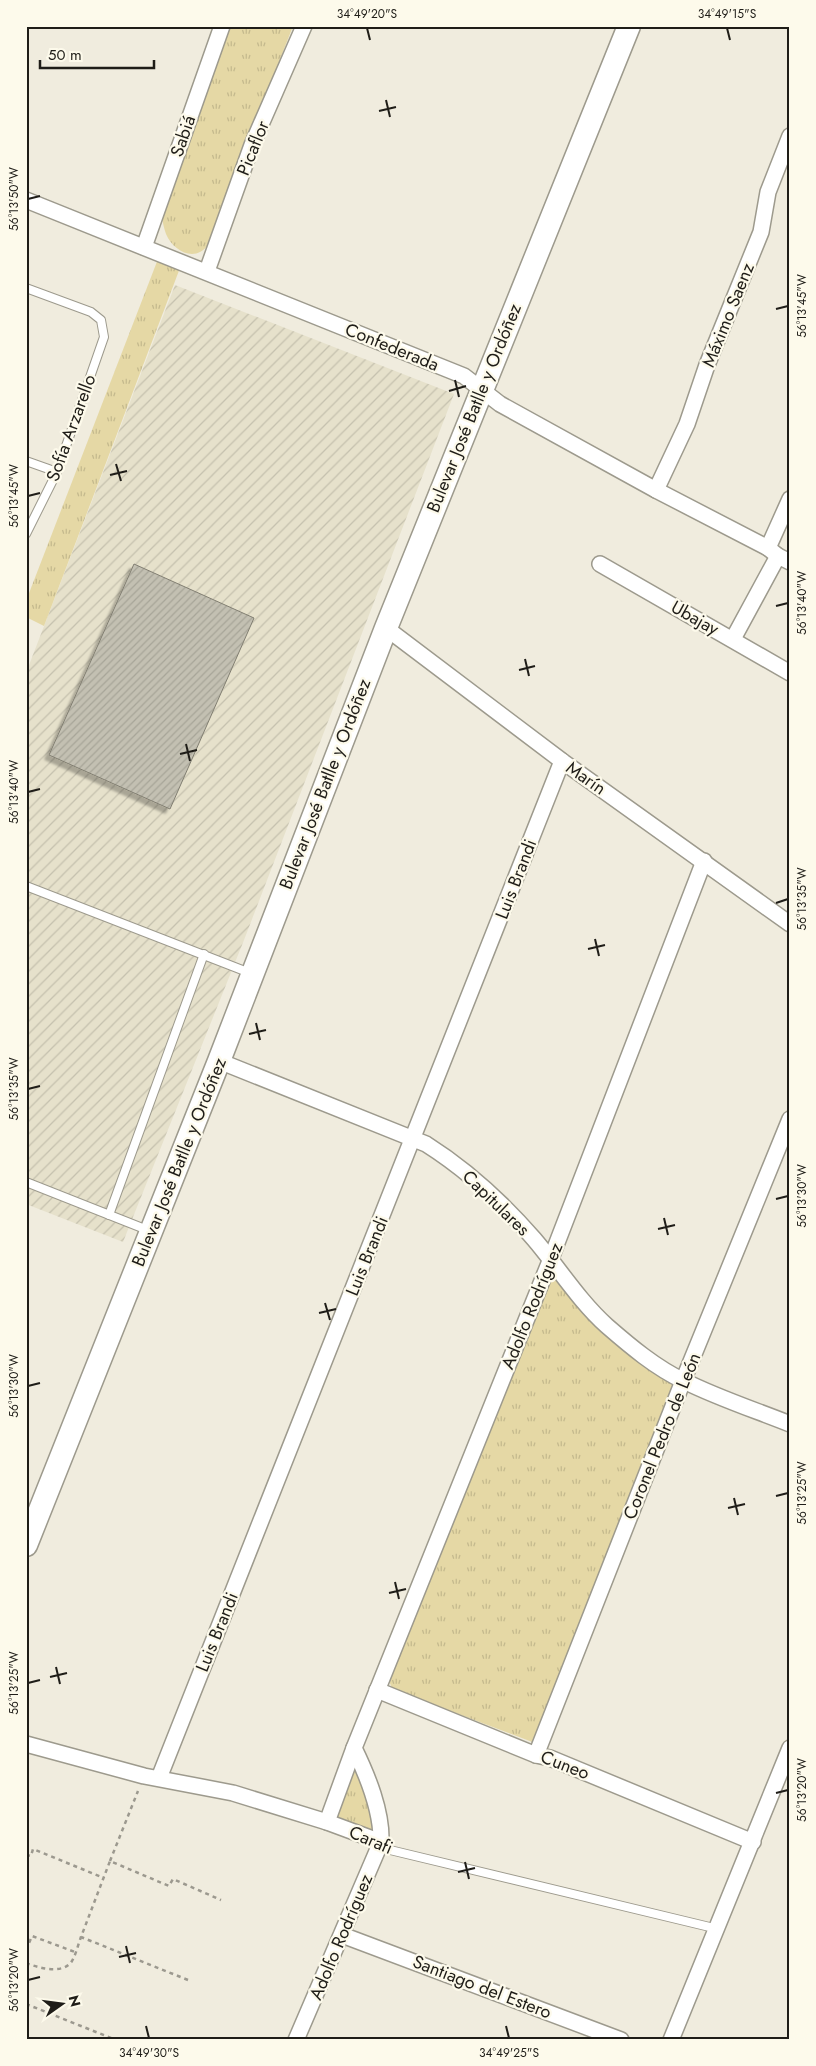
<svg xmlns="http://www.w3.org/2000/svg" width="816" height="2066" viewBox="0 0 816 2066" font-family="Jost,sans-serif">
	<defs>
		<pattern id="industrial-furrows" width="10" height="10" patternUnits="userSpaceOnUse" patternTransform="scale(1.25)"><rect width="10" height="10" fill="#e6e1cb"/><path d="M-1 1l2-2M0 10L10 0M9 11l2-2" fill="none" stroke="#c5c1ae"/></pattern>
		<pattern id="grass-tufts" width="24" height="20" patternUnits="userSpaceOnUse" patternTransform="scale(1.25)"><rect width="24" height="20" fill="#e5d8a5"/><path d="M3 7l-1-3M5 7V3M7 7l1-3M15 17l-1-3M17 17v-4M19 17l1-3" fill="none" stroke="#c4b98d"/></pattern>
		<pattern id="building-hatch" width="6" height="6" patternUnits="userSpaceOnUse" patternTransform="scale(1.25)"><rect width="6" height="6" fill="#c3c0b2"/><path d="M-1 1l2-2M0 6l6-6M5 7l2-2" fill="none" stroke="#a7a598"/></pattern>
		<filter id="shadow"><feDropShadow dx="-4.5" dy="4.5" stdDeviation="1" flood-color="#0004"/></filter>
	</defs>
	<rect width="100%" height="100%" fill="#f0ecde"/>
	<polygon fill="url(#industrial-furrows)" points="175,285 454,394 244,940 123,1242 26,1204 26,673"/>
	<g fill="url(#grass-tufts)">
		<path d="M 228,26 L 293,26 L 208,245 C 195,263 173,251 166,234 C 164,229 163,223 162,218 Z"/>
		<polygon points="158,259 180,268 44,626 26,617 26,601"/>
		<polygon points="556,1277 674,1383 535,1743 400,1692 392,1688 389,1681 550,1278"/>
		<polygon points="358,1765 376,1829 373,1831 336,1816 352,1766"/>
	</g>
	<polygon fill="url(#building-hatch)" stroke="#827f72" filter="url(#shadow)" points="134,564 254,618 170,809 49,755"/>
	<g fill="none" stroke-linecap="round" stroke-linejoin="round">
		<g stroke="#9d9a8d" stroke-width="10">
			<g id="lane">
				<polyline points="26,288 91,312 101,320 104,337 57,472 26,534"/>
				<polyline points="26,461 57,472"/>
				<polyline points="26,886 250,973"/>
				<polyline points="26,1182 150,1231"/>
				<polyline points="109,1215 204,954"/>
				<polyline points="381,1842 390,1850 718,1929"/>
			</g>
		</g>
		<g stroke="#9d9a8d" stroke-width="18">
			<g id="street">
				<polyline points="26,200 464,376 500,404 656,490 768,548 778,556 790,562"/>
				<polyline points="144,247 222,26"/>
				<polyline points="207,271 252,145 304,26"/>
				<polyline points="656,490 687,424 707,365 761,232 768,192 790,136"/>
				<polyline points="768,548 790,499"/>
				<polyline points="600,564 790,673"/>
				<polyline points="386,628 562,761 790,924"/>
				<polyline points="733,639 778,556"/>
				<path d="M 219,1061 L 426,1144 C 467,1170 502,1202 534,1239 C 558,1267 579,1301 607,1326 C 630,1346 656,1368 684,1381 C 718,1398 755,1410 790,1424"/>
				<polyline points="377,1690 536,1755 550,1758 753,1842"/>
				<polyline points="26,1744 144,1776 233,1793 327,1822 381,1842"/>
				<polyline points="536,1755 683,1381 790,1119"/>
				<polyline points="159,1778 562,761"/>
				<polyline points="327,1822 354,1748"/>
				<polyline points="342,1935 621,2040"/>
				<path d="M 296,2040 L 381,1842 C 382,1811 368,1777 354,1748 L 550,1261 L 704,861"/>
				<polyline points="671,2040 790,1748"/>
			</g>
		</g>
		<g stroke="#9d9a8d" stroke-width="25">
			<polyline id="primary" points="26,1545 219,1061 386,628 629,26"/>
		</g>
		<g stroke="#9c998f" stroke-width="2.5" stroke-dasharray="4 4" stroke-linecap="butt">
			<polyline points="26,1855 31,1856 33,1849 104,1878"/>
			<polyline points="110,1861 138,1791"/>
			<polyline points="26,1950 32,1936 75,1952"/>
			<path d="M 26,1963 C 39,1968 63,1975 72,1961 C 76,1954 78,1945 81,1937"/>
			<polyline points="188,1980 81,1937 110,1861 169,1886 173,1879 221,1900"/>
			<polyline points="26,2004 116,2040"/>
		</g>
		<use href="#lane" stroke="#fff" stroke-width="8"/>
		<use href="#street" stroke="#fff" stroke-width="15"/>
		<use href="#primary" stroke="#fff" stroke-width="22"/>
	</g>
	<path fill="none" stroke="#1f1d18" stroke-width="2" d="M 367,28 L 370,40M 727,28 L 730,40M 386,100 L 390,117M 379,111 L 396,107M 28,199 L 40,196M 776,309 L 788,306M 455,380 L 459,397M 449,391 L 466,386M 116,464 L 121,481M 110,475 L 127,471M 28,496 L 40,493M 776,606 L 788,603M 525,659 L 529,676M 519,670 L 535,666M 186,744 L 190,761M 180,754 L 197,750M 28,792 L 40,789M 776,903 L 788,899M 595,939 L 599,956M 588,949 L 605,945M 256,1023 L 260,1040M 249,1034 L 266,1030M 28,1089 L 40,1086M 776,1199 L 788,1196M 664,1218 L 668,1235M 658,1229 L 675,1225M 325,1303 L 330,1320M 319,1313 L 336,1309M 28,1386 L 40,1383M 776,1496 L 788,1493M 734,1498 L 738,1515M 728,1508 L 745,1504M 395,1582 L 399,1599M 389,1593 L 406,1589M 56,1667 L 60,1684M 50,1677 L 67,1673M 28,1683 L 40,1680M 776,1793 L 788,1790M 465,1862 L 469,1879M 458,1872 L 475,1868M 126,1946 L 130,1963M 119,1957 L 136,1953M 28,1980 L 40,1977M 146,2026 L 149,2038M 506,2026 L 509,2038"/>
	<g text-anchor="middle" stroke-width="4.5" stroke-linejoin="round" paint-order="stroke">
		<g font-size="18" fill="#1f1d18" stroke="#fdfaeb">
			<text transform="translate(183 136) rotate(-71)" y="6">Sabiá</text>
			<text transform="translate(253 148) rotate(-68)" y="6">Picaflor</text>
			<text transform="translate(728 315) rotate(-68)" y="6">Máximo Saenz</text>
			<text transform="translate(392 347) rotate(22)" y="6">Confederada</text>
			<text transform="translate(474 408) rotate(-68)" y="6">Bulevar José Batlle y Ordóñez</text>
			<text transform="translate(71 428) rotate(-70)" y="6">Sofía Arzarello</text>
			<text transform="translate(695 618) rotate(29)" y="6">Ubajay</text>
			<text transform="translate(586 778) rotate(35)" y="6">Marín</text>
			<text transform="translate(325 784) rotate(-69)" y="6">Bulevar José Batlle y Ordóñez</text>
			<text transform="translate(516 879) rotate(-69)" y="6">Luis Brandi</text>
			<text transform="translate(179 1162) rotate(-68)" y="6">Bulevar José Batlle y Ordóñez</text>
			<text transform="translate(496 1203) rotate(44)" y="6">Capitulares</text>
			<text transform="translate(367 1256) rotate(-68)" y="6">Luis Brandi</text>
			<text transform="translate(532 1306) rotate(-68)" y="6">Adolfo Rodríguez</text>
			<text transform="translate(662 1436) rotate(-68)" y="6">Coronel Pedro de León</text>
			<text transform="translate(217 1632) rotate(-68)" y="6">Luis Brandi</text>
			<text transform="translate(565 1765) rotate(21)" y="6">Cuneo</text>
			<text transform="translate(371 1840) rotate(23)" y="6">Carafi</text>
			<text transform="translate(341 1937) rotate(-67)" y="6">Adolfo Rodríguez</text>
			<text transform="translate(482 1987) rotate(21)" y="6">Santiago del Estero</text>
		</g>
	</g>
	<rect width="816" height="2066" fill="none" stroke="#fdfaeb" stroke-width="55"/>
	<g transform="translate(62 2004) rotate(76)" stroke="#fdfaeb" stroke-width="4" paint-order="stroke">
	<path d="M0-4L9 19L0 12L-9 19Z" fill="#1f1d18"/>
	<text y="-8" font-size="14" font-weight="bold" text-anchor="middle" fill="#1f1d18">N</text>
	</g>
	<path d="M40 60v8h114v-8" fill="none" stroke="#1f1d18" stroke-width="2.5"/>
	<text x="48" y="60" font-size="15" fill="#1f1d18" stroke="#fdfaeb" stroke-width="4" paint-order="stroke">50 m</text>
	<rect x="28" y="28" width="760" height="2010" fill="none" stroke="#1f1d18" stroke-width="2"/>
	<g font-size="12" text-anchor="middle" fill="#1f1d18">
		<text x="367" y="18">34°49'20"S</text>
		<text x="727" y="18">34°49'15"S</text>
		<text transform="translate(14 199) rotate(-90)" y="4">56°13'50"W</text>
		<text transform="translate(802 306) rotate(-90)" y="4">56°13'45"W</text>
		<text transform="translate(14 496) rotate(-90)" y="4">56°13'45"W</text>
		<text transform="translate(802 603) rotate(-90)" y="4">56°13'40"W</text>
		<text transform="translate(14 792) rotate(-90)" y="4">56°13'40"W</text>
		<text transform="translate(802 899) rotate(-90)" y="4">56°13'35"W</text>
		<text transform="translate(14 1089) rotate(-90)" y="4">56°13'35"W</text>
		<text transform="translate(802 1196) rotate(-90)" y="4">56°13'30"W</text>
		<text transform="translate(14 1386) rotate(-90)" y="4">56°13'30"W</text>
		<text transform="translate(802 1493) rotate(-90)" y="4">56°13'25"W</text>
		<text transform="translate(14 1683) rotate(-90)" y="4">56°13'25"W</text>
		<text transform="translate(802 1790) rotate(-90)" y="4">56°13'20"W</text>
		<text transform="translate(14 1980) rotate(-90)" y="4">56°13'20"W</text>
		<text x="149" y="2057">34°49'30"S</text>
		<text x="509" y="2057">34°49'25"S</text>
	</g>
</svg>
